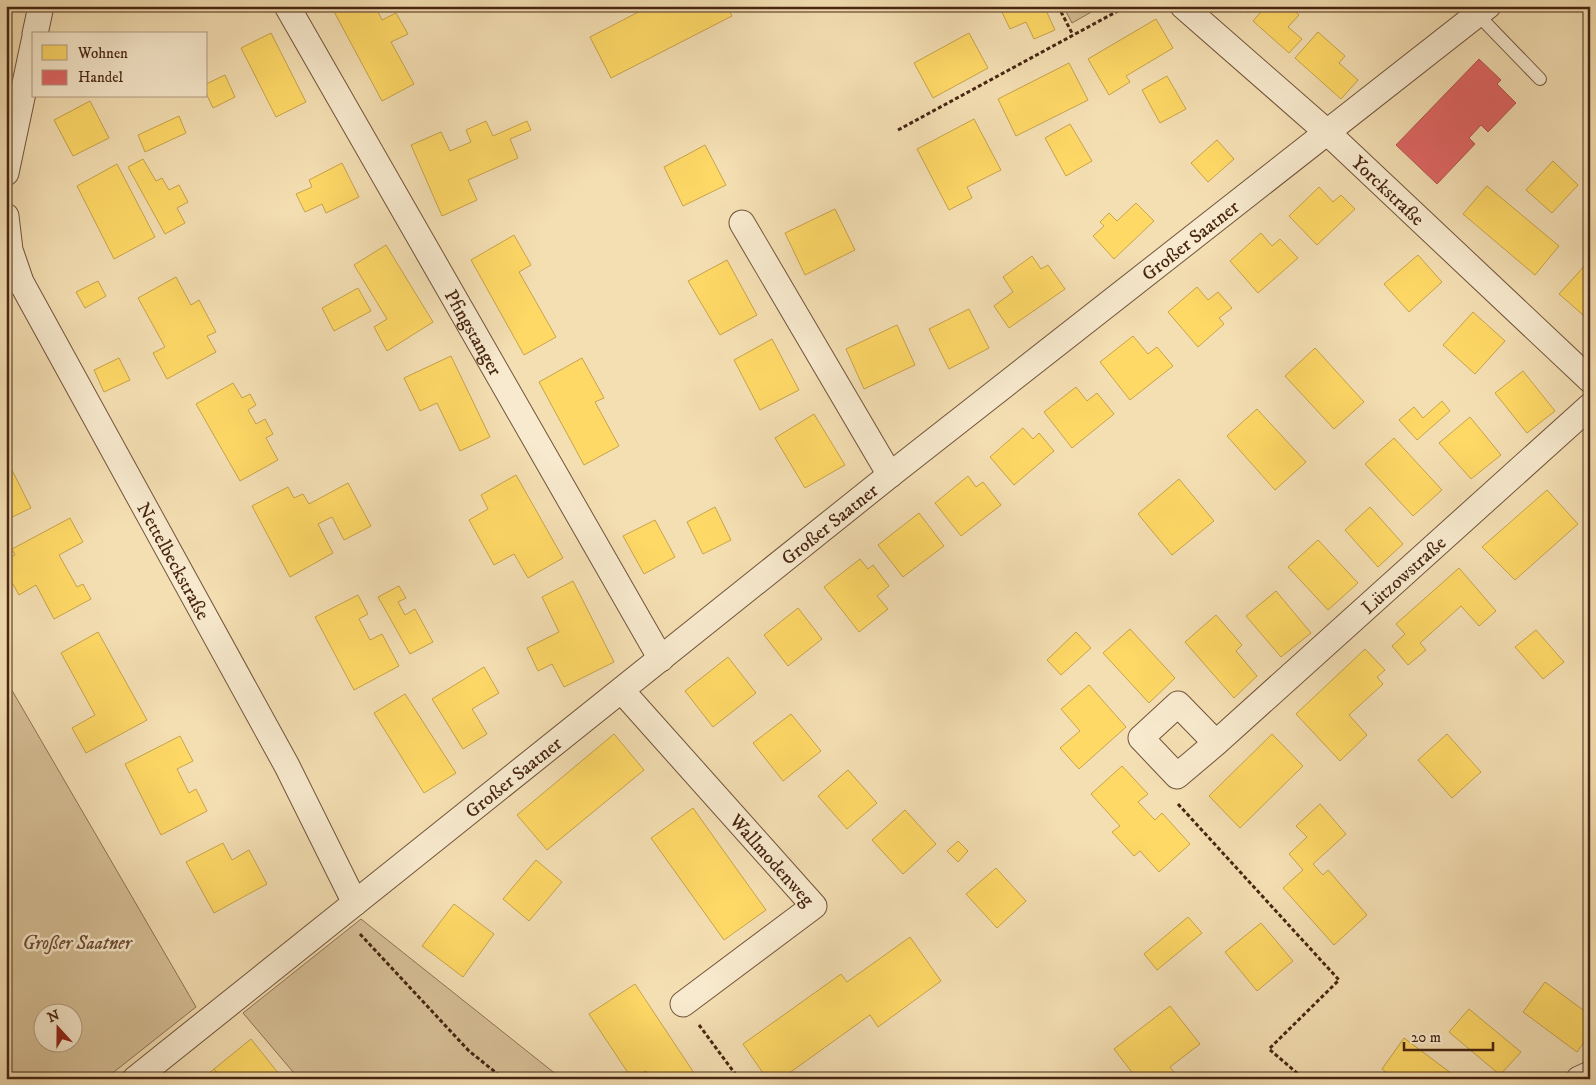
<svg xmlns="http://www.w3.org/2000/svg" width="1596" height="1085" viewBox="0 0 1596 1085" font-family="'IM FELL DW Pica',serif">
	<rect width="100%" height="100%" fill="#f4dfb3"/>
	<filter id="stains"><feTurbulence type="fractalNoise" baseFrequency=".004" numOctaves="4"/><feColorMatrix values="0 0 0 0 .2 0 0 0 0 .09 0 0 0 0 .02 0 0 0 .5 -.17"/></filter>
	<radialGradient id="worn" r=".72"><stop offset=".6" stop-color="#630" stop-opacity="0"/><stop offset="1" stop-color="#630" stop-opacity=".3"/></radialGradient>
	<g fill="#d7c097" stroke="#8f7354" fill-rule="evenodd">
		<polygon points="1063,6 1102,6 1072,23"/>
		<path d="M 6,680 L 196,1007 L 105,1079 L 6,1079 ZM 42,1012 L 72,1012 L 72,1042 L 42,1042 Z"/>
		<polygon points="361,919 562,1079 299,1079 243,1013"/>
	</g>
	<g fill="#ffd966" stroke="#c8a34c">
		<polygon points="331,6 375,6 382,20 396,13 408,34 391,42 414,84 382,101"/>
		<polygon points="650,6 727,6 732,16 611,78 590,37"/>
		<polygon points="999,6 1044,6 1055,30 1034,39 1026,22 1010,29"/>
		<polygon points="1240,6 1253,6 1248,13"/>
		<polygon points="1266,6 1289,6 1299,15 1288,27 1302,39 1289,53 1253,21"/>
		<polygon points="1156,19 1173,48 1126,76 1130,82 1109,95 1088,59"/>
		<polygon points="1318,32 1345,56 1339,63 1358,80 1341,99 1295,58"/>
		<polygon points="271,33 306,102 276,117 241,48"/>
		<polygon points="969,33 988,68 933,98 914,63"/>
		<polygon points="1069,63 1088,100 1016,136 998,99"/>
		<polygon points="225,75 235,97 213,108 206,93 206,84"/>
		<polygon points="1167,76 1186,109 1160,123 1142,90"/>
		<polygon points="90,101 109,138 73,156 54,120"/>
		<polygon points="179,116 186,133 145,152 138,135"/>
		<polygon points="974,119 1001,170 967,187 972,198 949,210 917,149"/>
		<polygon points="486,121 493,136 527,121 531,130 510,139 518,158 468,180 477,200 442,216 411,145 441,132 450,151 471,142 466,130"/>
		<polygon points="1070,124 1092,161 1066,176 1045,138"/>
		<polygon points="1217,140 1234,159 1208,182 1191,163"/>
		<polygon points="705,145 726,185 683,206 664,167"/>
		<polygon points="143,159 156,181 162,178 169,190 179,185 188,202 177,208 185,223 165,234 128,167"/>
		<polygon points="1553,161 1578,185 1552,213 1526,190"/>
		<polygon points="342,163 359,197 326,213 322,204 305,212 296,194 312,187 309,180"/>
		<polygon points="117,164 155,237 114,259 77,186"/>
		<polygon points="1487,186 1559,246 1535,275 1463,214"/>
		<polygon points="1319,187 1333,202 1341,195 1355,209 1317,245 1289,216"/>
		<polygon points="1136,203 1154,221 1114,259 1093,236 1104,226 1100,222 1109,213 1117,221"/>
		<polygon points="835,209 855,250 805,275 785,233"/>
		<polygon points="1261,233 1272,246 1280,239 1298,258 1258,293 1230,261"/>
		<polygon points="514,235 531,265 519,272 556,337 524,355 471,260"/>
		<polygon points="386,245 433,322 387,351 374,327 387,319 354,265"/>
		<polygon points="1418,255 1442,282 1409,312 1384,284"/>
		<polygon points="1032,256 1041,269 1048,265 1065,289 1009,328 994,306 1013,292 1003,277"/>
		<polygon points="727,260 757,315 720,335 688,281"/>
		<polygon points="1588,262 1590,264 1590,321 1559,294"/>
		<polygon points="176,277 191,305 199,300 216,332 207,336 216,352 167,379 153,353 165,347 138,298"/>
		<polygon points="98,281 106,296 85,308 76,292"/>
		<polygon points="1197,287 1208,300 1218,292 1232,308 1219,318 1224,324 1198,347 1168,312"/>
		<polygon points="358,288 371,311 334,331 322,308"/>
		<polygon points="969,309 989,348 949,369 929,329"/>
		<polygon points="1473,312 1505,341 1475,374 1443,345"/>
		<polygon points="897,325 915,365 864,389 846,349"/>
		<polygon points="1133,336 1148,354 1157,347 1173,366 1130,400 1100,362"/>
		<polygon points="772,339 799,390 760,410 734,360"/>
		<polygon points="1315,348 1364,402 1334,429 1285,376"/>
		<polygon points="451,356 490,437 460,451 437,403 420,411 404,378"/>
		<polygon points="119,358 130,380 104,392 94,370"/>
		<polygon points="582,358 604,398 595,402 619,446 584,465 539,382"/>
		<polygon points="1523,371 1555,411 1527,433 1495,393"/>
		<polygon points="233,383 242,398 250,394 256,405 248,410 256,424 265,419 273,434 266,438 278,460 240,481 196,404"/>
		<polygon points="1076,387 1087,401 1097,393 1114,414 1072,448 1044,412"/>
		<polygon points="1442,401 1450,411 1417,440 1399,420 1414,407 1423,418"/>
		<polygon points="1257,409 1306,462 1275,490 1227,436"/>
		<polygon points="814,414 845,465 805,488 775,438"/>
		<polygon points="1470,417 1501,455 1471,479 1439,443"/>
		<polygon points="1023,428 1033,439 1039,433 1054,451 1014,485 990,457"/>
		<polygon points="1394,438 1442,490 1413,516 1365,464"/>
		<polygon points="6,458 31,508 6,520"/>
		<polygon points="516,475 563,558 528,578 514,554 494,565 469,520 488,509 481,495"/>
		<polygon points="968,476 976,487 983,482 1001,505 961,536 935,503"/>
		<polygon points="1179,479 1214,521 1172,555 1138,514"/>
		<polygon points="348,483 371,526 344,540 332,517 318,524 333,553 290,577 252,506 288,487 294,498 303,494 309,504"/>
		<polygon points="1547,490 1578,524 1515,580 1482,547"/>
		<polygon points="715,507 731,540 703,554 687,522"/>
		<polygon points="1370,507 1403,544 1378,567 1345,530"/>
		<polygon points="919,513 944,546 903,577 878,545"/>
		<polygon points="70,518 83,542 59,555 77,587 83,584 91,599 54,619 36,585 19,595 6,572 6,568 10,565 7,559 15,555 12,549"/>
		<polygon points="655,520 675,557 644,574 623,536"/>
		<polygon points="1318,540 1358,583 1328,610 1288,567"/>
		<polygon points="860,559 868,569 873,565 889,586 877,596 888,609 859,632 824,587"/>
		<polygon points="1459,568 1496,611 1479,626 1461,606 1420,643 1426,650 1408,665 1392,646 1405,634 1396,624"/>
		<polygon points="573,581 614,662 564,687 552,664 538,671 527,648 559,632 542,597"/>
		<polygon points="399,586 406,598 398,602 405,615 415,609 433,642 410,654 378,597"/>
		<polygon points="1276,591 1311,633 1281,657 1246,616"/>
		<polygon points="358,595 368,614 359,619 370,640 382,634 399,666 354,690 315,617"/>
		<polygon points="798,608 822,639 788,666 764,635"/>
		<polygon points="1216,615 1242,645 1236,651 1257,676 1234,698 1185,642"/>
		<polygon points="1130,629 1175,678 1149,703 1103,653"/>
		<polygon points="1536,630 1564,662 1543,679 1515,647"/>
		<polygon points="98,632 147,720 86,753 72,728 95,715 61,653"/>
		<polygon points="1076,632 1091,648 1061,675 1047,660"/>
		<polygon points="1365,649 1385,670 1377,677 1383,684 1349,715 1367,735 1340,761 1296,714"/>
		<polygon points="728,657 756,693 713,727 685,691"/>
		<polygon points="484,667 499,693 472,709 487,734 463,749 432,699"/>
		<polygon points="1089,685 1126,727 1079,769 1060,748 1080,731 1061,709"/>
		<polygon points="405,694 456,773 424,793 374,713"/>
		<polygon points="791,714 821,751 783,781 753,743"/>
		<polygon points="614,734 644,770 547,850 517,815"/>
		<polygon points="1272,734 1303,766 1240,828 1209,796"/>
		<polygon points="1447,734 1481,772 1452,798 1418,760"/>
		<polygon points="180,736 193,761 177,769 189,793 196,789 207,811 161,835 125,764"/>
		<polygon points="1122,766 1148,794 1138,802 1155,820 1162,813 1190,844 1159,872 1140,851 1134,856 1112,832 1120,826 1091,794"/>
		<polygon points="848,770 877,803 847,829 818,796"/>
		<polygon points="1320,804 1346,834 1313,864 1323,875 1328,870 1367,915 1334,945 1283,888 1303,870 1289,854 1307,837 1296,826"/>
		<polygon points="693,808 766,910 724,940 651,838"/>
		<polygon points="905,810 936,844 903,874 872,840"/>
		<polygon points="958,841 968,851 958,862 947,851"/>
		<polygon points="223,843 232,860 249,850 267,884 214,913 186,862"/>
		<polygon points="536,860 562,882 529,921 503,899"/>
		<polygon points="996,868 1026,901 997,928 966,894"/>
		<polygon points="454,904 494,934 463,977 422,946"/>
		<polygon points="1188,917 1202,933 1157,970 1144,954"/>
		<polygon points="1261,923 1293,961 1257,991 1225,952"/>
		<polygon points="910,937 941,981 878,1027 870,1015 781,1079 767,1079 743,1044 841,974 847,982"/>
		<polygon points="1545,982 1590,1015 1590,1034 1577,1052 1523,1012"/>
		<polygon points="635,984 698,1079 651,1079 646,1071 632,1079 589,1014"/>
		<polygon points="1170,1006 1200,1044 1170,1067 1179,1079 1137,1079 1114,1049"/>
		<polygon points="1469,1009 1521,1052 1500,1075 1449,1032"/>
		<polygon points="1404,1038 1459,1079 1395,1079 1382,1069"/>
		<polygon points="251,1039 283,1079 222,1079 214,1069"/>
		<polygon points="214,1069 222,1079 202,1079"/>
	</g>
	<polygon fill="#e06666" stroke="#b2534c" points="1479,59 1501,80 1497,84 1516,103 1488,132 1481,125 1469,138 1475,144 1437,184 1396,145"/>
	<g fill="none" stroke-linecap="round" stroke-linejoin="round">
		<g stroke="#72543a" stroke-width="14">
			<polyline id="lane" points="1478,15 1540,79"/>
		</g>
		<g stroke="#72543a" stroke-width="27">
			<g id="street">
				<path id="s1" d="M 287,6 L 661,659"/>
				<path id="s2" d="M 1183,6 L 1328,133 L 1590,380"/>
				<polyline points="35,34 41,6"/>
				<polyline points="6,173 34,41"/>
				<path id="s3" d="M 6,216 L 10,250 L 21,282 L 287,766 L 355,903"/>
				<polyline points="742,223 890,475"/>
				<path id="s4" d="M 622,691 L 814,906 L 683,1004"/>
				<path id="s5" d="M 1216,743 L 1178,704 L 1141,738 L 1177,776 L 1216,743 L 1590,406"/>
				<path id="s6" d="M 135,1079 L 890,475 L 1488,6"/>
				<polyline points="1579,1079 1590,1074"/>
			</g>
		</g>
		<g stroke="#472611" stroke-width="3" stroke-dasharray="4 2.5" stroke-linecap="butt">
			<polyline points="1058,6 1073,35"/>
			<polyline points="898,130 1127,6"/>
			<polyline points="1178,804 1339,980 1269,1049 1304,1079"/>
			<polyline points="360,934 469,1051 504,1079"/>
			<polyline points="699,1025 739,1079"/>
		</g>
		<use href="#lane" stroke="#f8eace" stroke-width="12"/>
		<use href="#street" stroke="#f8eace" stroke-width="25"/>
	</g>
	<g text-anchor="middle" stroke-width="5" stroke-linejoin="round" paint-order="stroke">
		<g font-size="19" fill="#472611" stroke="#f8eace">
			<text dy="7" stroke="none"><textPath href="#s2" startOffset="276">Yorckstraße</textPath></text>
			<text dy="7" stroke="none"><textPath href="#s6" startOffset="1348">Großer Saatner</textPath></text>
			<text dy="7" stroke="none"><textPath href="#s1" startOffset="376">Pfingstanger</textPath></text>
			<text dy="7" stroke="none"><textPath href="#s6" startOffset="889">Großer Saatner</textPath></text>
			<text dy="7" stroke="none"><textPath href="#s3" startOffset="386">Nettelbeckstraße</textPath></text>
			<text dy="7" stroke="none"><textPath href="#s5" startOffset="460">Lützowstraße</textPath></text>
			<text dy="7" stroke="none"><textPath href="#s6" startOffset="484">Großer Saatner</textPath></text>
			<text dy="7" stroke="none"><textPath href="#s4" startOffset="226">Wallmodenweg</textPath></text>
		</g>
		<g font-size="19" font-style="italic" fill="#6b4c32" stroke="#f8eace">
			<text x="77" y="949">Großer Saatner</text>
		</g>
	</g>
	<rect width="1596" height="1085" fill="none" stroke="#f4dfb3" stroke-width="25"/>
	<rect x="8" y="8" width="1581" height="1070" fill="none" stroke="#472611" stroke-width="2.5"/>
	<rect x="12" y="12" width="1571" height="1060" fill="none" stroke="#472611"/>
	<rect x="32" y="32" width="175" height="65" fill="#f8eace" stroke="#b19c82"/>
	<rect x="42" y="45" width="25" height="15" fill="#ffd966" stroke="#b19c82"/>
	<text x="78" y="58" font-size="15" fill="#472611">Wohnen</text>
	<rect x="42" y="70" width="25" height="15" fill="#e06666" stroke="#b19c82"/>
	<text x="78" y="82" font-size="15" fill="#472611">Handel</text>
	<g transform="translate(58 1028) rotate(339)"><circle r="24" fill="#f8eace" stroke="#b19c82"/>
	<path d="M0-4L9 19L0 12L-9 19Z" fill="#8f2418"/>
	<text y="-8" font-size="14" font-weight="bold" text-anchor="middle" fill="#472611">N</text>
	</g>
	<path d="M1404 1042v8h89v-8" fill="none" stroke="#472611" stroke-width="2.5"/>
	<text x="1411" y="1042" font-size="15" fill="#472611" stroke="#f8eace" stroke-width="4" paint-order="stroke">20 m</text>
	<rect width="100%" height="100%" filter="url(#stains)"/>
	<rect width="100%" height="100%" fill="url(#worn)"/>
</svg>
